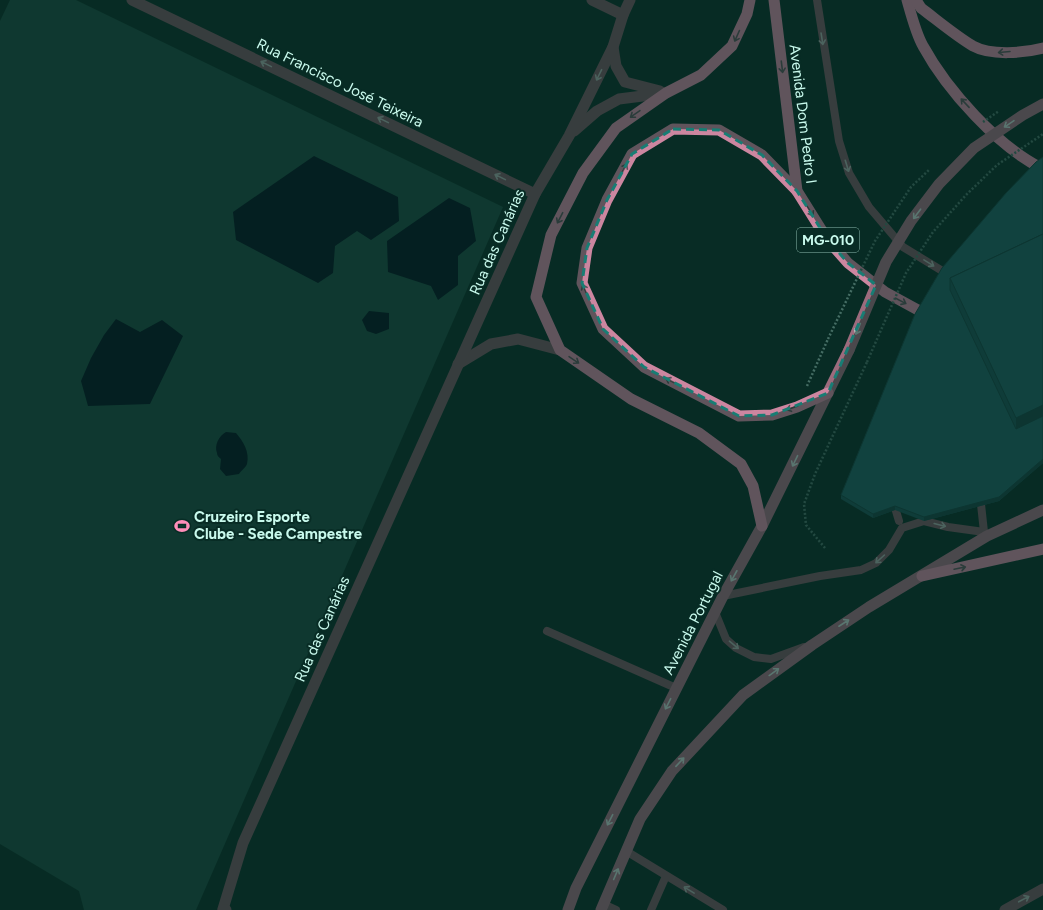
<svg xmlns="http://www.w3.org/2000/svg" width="1043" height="910" viewBox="0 0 1043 910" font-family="Figtree,sans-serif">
	<rect width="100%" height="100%" fill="#082c25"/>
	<polygon fill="#19483e" points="10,0 76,0 503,207 196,910 84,910 79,891 0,844 0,21"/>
	<g fill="#00111e">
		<polygon points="314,156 398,197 399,221 371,240 357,231 335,246 333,273 318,283 236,240 233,212"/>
		<polygon points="449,198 470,208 476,241 458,256 458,285 438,300 431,286 388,272 387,241"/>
		<polygon points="369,311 389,313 389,329 376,334 367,331 362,320"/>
		<polygon points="116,319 140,332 162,320 183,336 150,404 88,406 81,381 91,358 104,335"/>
		<path d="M 226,432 L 236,433 C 243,441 250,452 247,464 C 246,467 241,471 239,474 L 226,476 L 220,469 L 221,459 C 219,457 217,456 217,453 C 214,445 219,436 226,432 Z"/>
	</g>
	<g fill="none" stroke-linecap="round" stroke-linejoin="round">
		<g stroke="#456d64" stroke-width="2.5" stroke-dasharray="2 2" stroke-linecap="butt">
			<polyline points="807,386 828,339"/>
			<polyline points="825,548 806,525 804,504 815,474 867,362"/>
		</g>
		<g stroke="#72535d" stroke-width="8">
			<polyline points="817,0 839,141 849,173 869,207 903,247 949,275"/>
			<polyline points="980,495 984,532"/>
			<polyline points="723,596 820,576 861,570 876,563 889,550 902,528 924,521 948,527 984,532"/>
			<polyline points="715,612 726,639 736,648 754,657 771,659 804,647"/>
			<polyline points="547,631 676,688"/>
			<polyline points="626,851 723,910"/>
			<polyline points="603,904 616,910"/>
			<polyline points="651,910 666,876"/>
		</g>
		<g stroke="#72535d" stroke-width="11">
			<polyline points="132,0 535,194"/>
			<polyline points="592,0 623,15"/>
			<polyline points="613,47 616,66 625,82 660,91"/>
			<polyline points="574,131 597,111 619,99 666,93"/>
			<polyline points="458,364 491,344 518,339 560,350"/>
			<polyline points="223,909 243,843 535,194 569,136 613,47 623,15 630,0"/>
		</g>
		<g stroke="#72535d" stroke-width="11">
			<polyline points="223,910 226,910"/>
			<polyline points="1005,910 1043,889"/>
		</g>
		<g stroke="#9c6b7d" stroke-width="11">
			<polyline points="568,910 576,888 723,596 762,526 849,350"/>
			<polyline points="601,910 640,819 672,771 743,695 812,645 869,607 987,536 1043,510"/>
		</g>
		<g stroke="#cc86a0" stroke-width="11">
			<polyline points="750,0 747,14 732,46 701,75 666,93 616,128 583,173 551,235 536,297 560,350 631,399 699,433 741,464 753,486 762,526"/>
			<polyline points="774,0 797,191 827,239 848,263 885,292 918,310 932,315"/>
			<path d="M 907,0 C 911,14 916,34 923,46 C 947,90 998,147 1043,169"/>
			<path d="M 916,0 L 921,8 C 937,20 956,36 973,46 C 991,56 1024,53 1043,48"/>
			<polyline points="797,191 762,155 719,130 673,129 632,154 607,200 587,248 582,283 603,329 644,367 739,416 772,415 797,407 828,393"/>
			<polyline points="922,576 1043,549"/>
		</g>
		<g stroke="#456d64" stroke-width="2.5" stroke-dasharray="2 2" stroke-linecap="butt">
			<polyline points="983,122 999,111"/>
			<polyline points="828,339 875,241 911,187 930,169"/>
			<polyline points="867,362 906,273 933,232 966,195 997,165 1043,134"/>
		</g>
		<polyline stroke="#72535d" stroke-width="8" points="893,501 899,521"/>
		<polyline stroke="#9c6b7d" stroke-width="11" points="849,350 886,262 911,221 939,184 974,148 1023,115 1043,104"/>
	</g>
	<polygon fill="#195152" points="1006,193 1043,463 999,501 924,521 895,510 873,518 841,499 841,495 915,314"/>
	<g fill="#144242">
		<polygon points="1043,405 1043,420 1016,433 1016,418"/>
		<polygon points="1043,459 1043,463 999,501 924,521 924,517"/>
		<polygon points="895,506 895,510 873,518 873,514"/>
	</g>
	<g fill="#1d5e5f" stroke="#144242">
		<polygon points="1043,157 1043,234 950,278 950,290 1016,429 1043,416 1043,459 999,497 924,517 895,506 873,514 841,495 915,314 942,268 1006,193 1036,162"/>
		<polygon points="1043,234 1043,405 1016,418 950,278"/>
	</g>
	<defs><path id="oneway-shaft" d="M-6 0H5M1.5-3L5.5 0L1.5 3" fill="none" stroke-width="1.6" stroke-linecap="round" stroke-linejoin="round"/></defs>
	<g stroke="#565056">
		<use href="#oneway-shaft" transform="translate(737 36) rotate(114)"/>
		<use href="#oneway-shaft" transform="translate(1004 52) rotate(175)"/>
		<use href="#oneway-shaft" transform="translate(782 67) rotate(83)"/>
		<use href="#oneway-shaft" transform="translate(965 103) rotate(-133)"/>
		<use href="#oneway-shaft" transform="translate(635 114) rotate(145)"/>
		<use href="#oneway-shaft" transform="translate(624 169) rotate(-61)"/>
		<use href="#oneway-shaft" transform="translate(810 211) rotate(58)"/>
		<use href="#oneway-shaft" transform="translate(560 218) rotate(117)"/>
		<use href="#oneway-shaft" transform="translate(585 290) rotate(-114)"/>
		<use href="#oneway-shaft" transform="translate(901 301) rotate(28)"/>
		<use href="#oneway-shaft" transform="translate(574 360) rotate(34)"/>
		<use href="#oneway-shaft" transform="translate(671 381) rotate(-153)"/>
		<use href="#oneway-shaft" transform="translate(792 408) rotate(161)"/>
		<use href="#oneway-shaft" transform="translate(960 568) rotate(-12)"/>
	</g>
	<g stroke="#9ea6a5">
		<use href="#oneway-shaft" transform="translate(822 39) rotate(81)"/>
		<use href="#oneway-shaft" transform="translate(266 64) rotate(-154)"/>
		<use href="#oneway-shaft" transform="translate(599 75) rotate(116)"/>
		<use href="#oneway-shaft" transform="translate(383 120) rotate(-154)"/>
		<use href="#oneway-shaft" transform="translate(847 166) rotate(73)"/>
		<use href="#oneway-shaft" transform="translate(500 177) rotate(-154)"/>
		<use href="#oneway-shaft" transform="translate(929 263) rotate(32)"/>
		<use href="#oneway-shaft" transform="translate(940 525) rotate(14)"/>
		<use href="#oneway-shaft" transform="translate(880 559) rotate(138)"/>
		<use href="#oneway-shaft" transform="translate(734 645) rotate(40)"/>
		<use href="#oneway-shaft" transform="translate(689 890) rotate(-149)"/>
		<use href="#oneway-shaft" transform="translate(1024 899) rotate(-28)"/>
	</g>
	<g stroke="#bccfcb">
		<use href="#oneway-shaft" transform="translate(1009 124) rotate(146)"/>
		<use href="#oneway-shaft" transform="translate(917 214) rotate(127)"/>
		<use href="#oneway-shaft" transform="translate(858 329) rotate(113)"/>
		<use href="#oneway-shaft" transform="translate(795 461) rotate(116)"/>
		<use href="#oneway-shaft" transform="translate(734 576) rotate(119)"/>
		<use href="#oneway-shaft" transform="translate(844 623) rotate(-33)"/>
		<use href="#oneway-shaft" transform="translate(774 672) rotate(-36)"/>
		<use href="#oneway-shaft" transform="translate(668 704) rotate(117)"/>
		<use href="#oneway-shaft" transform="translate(680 762) rotate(-47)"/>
		<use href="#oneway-shaft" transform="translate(610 820) rotate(117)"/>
		<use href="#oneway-shaft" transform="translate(616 874) rotate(-67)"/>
	</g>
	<path d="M0 0H1043V910H0ZM 673,129 L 719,130 L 762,155 L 797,191 L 827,239 L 848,263 L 876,285 L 828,393 L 772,415 L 739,416 L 644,367 L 603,329 L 582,283 L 587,248 L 607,200 L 632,154 Z" fill="#082c25" fill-opacity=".55" fill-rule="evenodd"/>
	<path fill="none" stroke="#187d74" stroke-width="3" stroke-dasharray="8 5" stroke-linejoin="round" d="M 673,129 L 719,130 L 762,155 L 797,191 L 827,239 L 848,263 L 876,285 L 828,393 L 772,415 L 739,416 L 644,367 L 603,329 L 582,283 L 587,248 L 607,200 L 632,154 Z"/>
	<defs>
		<g id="stadium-bare" transform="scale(1.2)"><path d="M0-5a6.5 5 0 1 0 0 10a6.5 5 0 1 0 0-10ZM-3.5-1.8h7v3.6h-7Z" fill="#ff8eb9" stroke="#082c25" stroke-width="2.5" paint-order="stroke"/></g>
	</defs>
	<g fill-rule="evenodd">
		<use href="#stadium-bare" x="182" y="526"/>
	</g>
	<g text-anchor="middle" stroke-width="4" stroke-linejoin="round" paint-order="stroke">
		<rect fill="#082c25" stroke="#8fbcb1" stroke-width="1" x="797" y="228" width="62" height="24" rx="3"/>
		<g font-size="14" font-weight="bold" fill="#c9faed">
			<text x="828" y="245">MG-010</text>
		</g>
		<g font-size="15" fill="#c9faed" stroke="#082c25">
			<text transform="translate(340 83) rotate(26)" y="5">Rua Francisco José Teixeira</text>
			<text transform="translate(803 114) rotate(83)" y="5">Avenida Dom Pedro I</text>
			<text transform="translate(497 242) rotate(-66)" y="5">Rua das Canárias</text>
			<text transform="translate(693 623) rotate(-63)" y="5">Avenida Portugal</text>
			<text transform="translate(322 629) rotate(-66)" y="5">Rua das Canárias</text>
		</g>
		<g font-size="15" font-weight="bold" fill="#c9faed" stroke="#082c25" text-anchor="start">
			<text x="194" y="522">Cruzeiro Esporte<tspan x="194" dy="17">Clube - Sede Campestre</tspan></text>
		</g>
	</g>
</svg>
